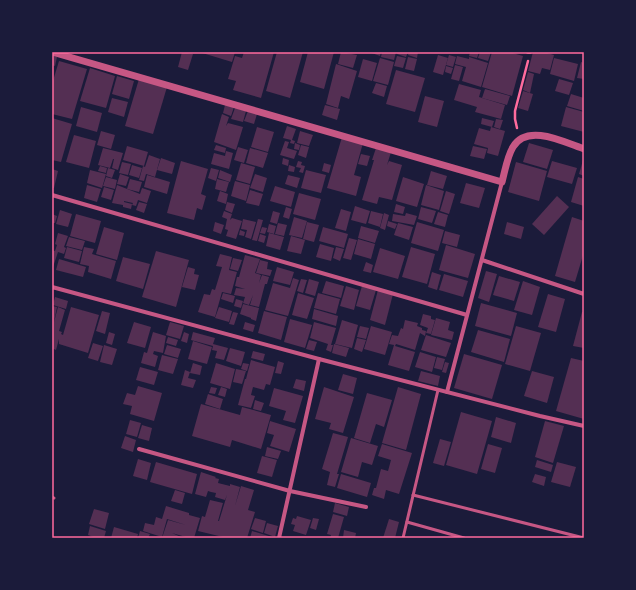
<svg xmlns="http://www.w3.org/2000/svg" width="636" height="590" viewBox="0 0 636 590" font-family="Arial,sans-serif">
	<rect width="100%" height="100%" fill="#1b1b3a"/>
	<g fill="#542f53">
		<polygon points="182,52 193,54 188,70 178,67"/>
		<polygon points="199,52 235,52 232,62"/>
		<polygon points="244,52 258,53 258,52 274,52 261,98 233,90 236,81 228,79 235,56 242,58"/>
		<polygon points="277,52 303,52 290,98 266,91"/>
		<polygon points="308,52 334,52 324,89 300,82"/>
		<polygon points="341,52 357,55 353,68 338,64"/>
		<polygon points="369,52 381,52 380,56"/>
		<polygon points="382,52 396,52 394,60 381,57"/>
		<polygon points="398,52 408,52 406,57 397,54"/>
		<polygon points="409,52 418,52 417,58 408,55"/>
		<polygon points="470,52 479,52 477,58 469,56"/>
		<polygon points="480,52 491,52 488,61 478,58"/>
		<polygon points="492,52 509,52 523,56 512,96 482,87"/>
		<polygon points="533,52 544,52 554,55 550,70 542,68 540,74 528,71"/>
		<polygon points="52,55 57,57 55,66 52,65"/>
		<polygon points="438,55 448,58 443,75 433,72"/>
		<polygon points="449,55 456,57 453,67 446,65"/>
		<polygon points="397,56 406,58 403,68 394,66"/>
		<polygon points="457,56 469,59 469,57 488,63 481,87 462,81 466,67 455,64"/>
		<polygon points="408,57 417,59 414,71 405,69"/>
		<polygon points="380,58 394,62 388,85 373,81"/>
		<polygon points="554,58 578,64 574,81 550,74"/>
		<polygon points="363,59 377,63 372,81 358,77"/>
		<polygon points="59,61 87,69 72,119 52,114 52,84"/>
		<polygon points="581,62 584,63 584,79 577,78"/>
		<polygon points="336,64 357,71 349,99 341,96 338,108 326,104"/>
		<polygon points="455,65 463,67 459,81 451,79"/>
		<polygon points="446,66 453,68 451,74 445,72"/>
		<polygon points="90,68 115,76 106,108 80,101"/>
		<polygon points="396,70 425,78 415,112 386,104"/>
		<polygon points="528,72 534,74 530,93 523,90"/>
		<polygon points="117,76 134,81 129,99 112,94"/>
		<polygon points="139,79 167,87 153,134 125,126"/>
		<polygon points="559,79 573,83 569,95 555,91"/>
		<polygon points="376,83 387,86 384,97 372,93"/>
		<polygon points="459,84 481,90 479,97 505,105 501,119 475,112 477,107 454,100"/>
		<polygon points="485,89 510,96 507,105 482,98"/>
		<polygon points="523,91 533,94 528,111 518,108"/>
		<polygon points="571,94 584,98 584,111 567,106"/>
		<polygon points="425,96 444,101 437,127 418,122"/>
		<polygon points="112,98 128,102 124,117 108,112"/>
		<polygon points="225,105 234,107 231,116 223,113"/>
		<polygon points="325,105 340,109 337,120 322,115"/>
		<polygon points="81,107 102,113 97,132 76,126"/>
		<polygon points="566,107 584,112 584,132 561,126"/>
		<polygon points="235,108 246,111 243,122 231,119"/>
		<polygon points="248,111 257,114 254,124 244,121"/>
		<polygon points="222,114 229,117 226,126 228,123 243,127 236,150 214,142"/>
		<polygon points="52,118 72,124 61,162 52,160"/>
		<polygon points="482,118 494,121 492,127 481,124"/>
		<polygon points="496,119 503,120 500,129 494,127"/>
		<polygon points="287,126 296,129 292,140 295,141 294,144 290,143 291,140 283,138"/>
		<polygon points="257,127 274,132 268,152 251,147"/>
		<polygon points="491,127 505,131 498,156 487,153 488,148 474,144 479,128 490,131"/>
		<polygon points="101,131 115,135 111,149 97,145"/>
		<polygon points="300,131 313,135 309,146 297,143"/>
		<polygon points="74,135 96,141 89,168 66,162"/>
		<polygon points="342,137 363,143 354,175 361,177 356,196 327,188"/>
		<polygon points="285,141 289,142 287,148 297,151 294,159 280,155"/>
		<polygon points="295,143 300,145 299,150 294,149"/>
		<polygon points="529,143 553,150 547,169 523,162"/>
		<polygon points="216,145 226,148 225,153 214,150"/>
		<polygon points="301,145 309,147 306,158 298,155"/>
		<polygon points="127,146 148,152 144,166 123,160"/>
		<polygon points="473,146 487,149 484,159 470,156"/>
		<polygon points="238,147 248,150 244,163 234,160"/>
		<polygon points="103,148 123,153 118,170 112,168 114,159 113,159 110,168 98,165"/>
		<polygon points="250,148 268,153 263,168 246,163"/>
		<polygon points="376,148 391,152 387,165 389,161 402,165 392,200 379,197 377,204 362,200 374,160 372,160"/>
		<polygon points="226,151 233,153 229,169 211,164 214,153 225,156"/>
		<polygon points="361,154 370,156 367,166 358,164"/>
		<polygon points="149,155 160,159 155,177 146,174 144,181 139,180 143,166 145,167"/>
		<polygon points="584,157 584,176 579,174"/>
		<polygon points="161,158 175,163 172,174 157,170"/>
		<polygon points="283,158 289,160 288,166 282,164"/>
		<polygon points="181,161 208,169 201,194 206,196 202,210 197,208 194,220 167,213"/>
		<polygon points="298,161 302,162 301,165 305,166 303,173 299,172 301,168 296,167"/>
		<polygon points="552,161 577,168 572,184 547,177"/>
		<polygon points="122,162 131,164 128,175 119,173"/>
		<polygon points="516,162 547,171 539,201 508,192"/>
		<polygon points="241,163 255,167 250,184 236,180"/>
		<polygon points="324,163 331,165 329,173 322,171"/>
		<polygon points="132,165 142,168 139,178 129,175"/>
		<polygon points="289,165 295,167 294,172 288,171"/>
		<polygon points="100,166 107,168 106,173 98,171"/>
		<polygon points="108,168 115,170 112,178 106,176"/>
		<polygon points="211,168 219,170 216,181 208,178"/>
		<polygon points="52,169 58,171 54,188 52,188"/>
		<polygon points="90,170 106,174 102,188 87,183"/>
		<polygon points="220,170 232,175 230,182 218,178"/>
		<polygon points="306,170 326,175 321,193 301,188"/>
		<polygon points="431,171 447,176 443,189 427,185"/>
		<polygon points="120,174 129,177 126,186 117,184"/>
		<polygon points="255,174 267,178 263,192 250,188"/>
		<polygon points="147,175 170,182 167,194 144,187"/>
		<polygon points="288,175 300,178 297,188 285,184"/>
		<polygon points="106,177 117,180 115,189 103,186"/>
		<polygon points="403,177 424,184 417,207 396,201"/>
		<polygon points="578,177 584,179 584,206 571,202"/>
		<polygon points="130,179 142,182 139,192 127,189"/>
		<polygon points="217,179 229,182 226,192 215,189"/>
		<polygon points="235,181 250,185 246,201 231,196"/>
		<polygon points="466,183 485,188 479,208 460,203"/>
		<polygon points="87,185 101,189 97,202 84,198"/>
		<polygon points="117,185 140,194 142,188 151,191 147,203 138,200 136,206 132,205 133,203 124,201 124,202 132,204 131,209 123,207 123,205 112,203"/>
		<polygon points="426,185 444,191 439,210 421,205"/>
		<polygon points="275,186 295,192 291,207 270,201"/>
		<polygon points="104,187 114,190 111,200 101,197"/>
		<polygon points="250,190 263,194 259,206 246,203"/>
		<polygon points="220,191 228,194 226,204 217,201"/>
		<polygon points="446,191 455,194 449,214 440,211"/>
		<polygon points="299,193 321,199 315,220 293,214"/>
		<polygon points="557,196 569,207 544,235 532,224"/>
		<polygon points="139,202 147,204 144,213 136,210"/>
		<polygon points="227,202 235,204 232,213 225,210"/>
		<polygon points="396,204 405,207 403,214 394,212"/>
		<polygon points="355,206 370,211 366,224 351,220"/>
		<polygon points="286,207 292,209 289,219 283,217"/>
		<polygon points="421,207 436,211 432,223 418,219"/>
		<polygon points="341,209 351,212 346,231 335,228"/>
		<polygon points="60,210 72,214 68,227 56,224"/>
		<polygon points="224,211 232,214 230,220 232,218 242,221 236,239 226,236 228,230 225,229 227,219 222,217"/>
		<polygon points="273,211 280,213 277,224 270,222"/>
		<polygon points="371,211 383,214 380,227 368,223"/>
		<polygon points="438,212 448,215 445,227 434,224"/>
		<polygon points="384,213 389,215 385,230 380,228"/>
		<polygon points="406,213 417,216 414,225 392,221 393,214 405,216"/>
		<polygon points="52,214 57,216 55,223 52,223"/>
		<polygon points="76,214 101,221 95,243 70,236"/>
		<polygon points="294,217 307,221 302,238 289,235"/>
		<polygon points="572,217 584,221 584,252 575,282 555,276"/>
		<polygon points="243,219 256,222 251,239 245,237 247,230 241,229"/>
		<polygon points="258,219 263,220 257,241 252,240"/>
		<polygon points="388,221 397,224 395,229 387,226"/>
		<polygon points="215,222 224,225 221,234 213,231"/>
		<polygon points="307,222 319,225 314,242 303,239"/>
		<polygon points="417,222 444,230 438,251 411,243"/>
		<polygon points="507,222 524,227 521,239 504,234"/>
		<polygon points="278,223 287,225 284,236 275,234"/>
		<polygon points="398,223 413,227 409,240 394,235"/>
		<polygon points="269,224 276,226 274,234 267,232"/>
		<polygon points="361,226 379,231 375,243 358,238"/>
		<polygon points="104,227 124,233 117,260 96,254"/>
		<polygon points="262,227 267,228 265,234 260,233"/>
		<polygon points="323,227 348,234 344,248 319,241"/>
		<polygon points="240,230 245,232 244,236 239,235"/>
		<polygon points="445,231 460,235 457,247 442,243"/>
		<polygon points="58,233 68,236 64,247 66,248 64,254 58,252 52,270 52,250 55,251 57,245 55,244"/>
		<polygon points="269,233 284,237 280,250 266,246"/>
		<polygon points="260,234 266,236 264,243 258,241"/>
		<polygon points="291,236 305,240 301,254 287,251"/>
		<polygon points="69,237 85,241 82,250 66,246"/>
		<polygon points="349,238 357,240 351,260 343,258"/>
		<polygon points="358,239 375,244 371,259 354,254"/>
		<polygon points="320,244 334,248 331,261 316,257"/>
		<polygon points="446,245 475,254 468,278 439,270"/>
		<polygon points="67,247 82,251 79,262 64,258"/>
		<polygon points="84,247 94,249 92,254 116,261 111,279 88,272 89,266 80,264"/>
		<polygon points="336,247 344,249 340,261 333,258"/>
		<polygon points="411,247 435,254 427,284 402,277"/>
		<polygon points="380,248 405,256 398,279 373,272"/>
		<polygon points="156,251 189,260 176,307 142,297"/>
		<polygon points="220,254 232,257 229,270 237,272 231,294 222,292 215,317 198,312 204,294 210,295 212,289 215,290 222,267 216,266"/>
		<polygon points="245,255 260,259 255,273 261,275 259,283 262,275 269,277 267,284 265,284 259,307 250,305 253,295 249,305 243,303 245,297 234,295 236,288 245,289 235,286 237,277 239,277"/>
		<polygon points="123,257 150,264 143,289 116,281"/>
		<polygon points="233,258 242,260 238,271 230,269"/>
		<polygon points="59,259 86,267 83,277 56,270"/>
		<polygon points="260,260 268,262 267,269 272,270 270,276 256,273"/>
		<polygon points="366,262 373,265 371,273 363,271"/>
		<polygon points="188,267 195,269 194,274 199,275 195,290 182,287"/>
		<polygon points="277,267 294,272 290,285 273,281"/>
		<polygon points="486,271 497,274 489,302 478,298"/>
		<polygon points="432,272 441,275 437,290 428,287"/>
		<polygon points="444,274 468,281 463,297 439,290"/>
		<polygon points="499,276 520,282 514,301 493,295"/>
		<polygon points="293,278 299,280 288,316 265,310 273,283 290,288"/>
		<polygon points="301,279 307,280 303,293 297,291"/>
		<polygon points="309,279 319,282 315,296 305,293"/>
		<polygon points="326,281 344,286 341,298 322,293"/>
		<polygon points="523,281 540,287 532,315 514,310"/>
		<polygon points="346,286 359,290 354,310 340,306"/>
		<polygon points="362,286 376,290 370,310 356,306"/>
		<polygon points="378,290 393,294 385,325 370,320"/>
		<polygon points="223,293 235,296 233,303 221,299"/>
		<polygon points="298,293 314,298 307,319 292,315"/>
		<polygon points="318,293 340,299 336,314 314,308"/>
		<polygon points="548,294 565,299 556,332 538,327"/>
		<polygon points="55,297 68,301 66,309 53,305"/>
		<polygon points="236,299 243,301 241,308 234,306"/>
		<polygon points="481,303 517,313 511,336 475,326"/>
		<polygon points="243,304 259,308 256,321 251,319 251,318 240,314"/>
		<polygon points="52,306 57,307 54,322 58,307 65,310 59,331 62,332 61,334 63,335 71,307 99,315 88,353 59,344 59,339 56,350 52,348"/>
		<polygon points="219,307 232,311 229,322 215,318"/>
		<polygon points="314,309 338,316 336,326 312,319"/>
		<polygon points="102,311 110,313 105,334 96,331"/>
		<polygon points="264,311 287,317 281,340 258,333"/>
		<polygon points="233,312 238,313 234,325 229,324"/>
		<polygon points="582,312 584,312 584,348 573,346"/>
		<polygon points="423,314 431,316 431,319 435,320 431,334 426,333 428,328 420,325"/>
		<polygon points="436,318 450,322 448,330 454,332 452,340 431,335"/>
		<polygon points="290,319 312,325 305,348 284,342"/>
		<polygon points="342,320 358,325 352,348 335,344"/>
		<polygon points="405,320 418,323 417,326 422,328 422,330 426,331 425,336 420,333 415,350 396,344 395,346 415,352 409,371 388,365 394,345 389,344 392,335 398,336 401,328 403,329"/>
		<polygon points="134,322 151,327 145,348 127,343"/>
		<polygon points="170,322 184,326 180,339 166,335"/>
		<polygon points="245,322 255,325 253,332 243,329"/>
		<polygon points="314,322 336,328 331,345 333,345 331,352 326,350 328,344 310,338"/>
		<polygon points="360,326 369,328 366,339 357,337"/>
		<polygon points="371,326 392,332 385,355 364,349"/>
		<polygon points="516,326 541,333 530,371 505,364"/>
		<polygon points="478,330 510,339 504,362 471,352"/>
		<polygon points="109,332 115,334 112,345 106,343"/>
		<polygon points="153,332 166,336 163,353 154,351 153,354 158,356 155,367 141,363 144,352 147,353"/>
		<polygon points="184,332 189,334 187,343 181,341"/>
		<polygon points="193,332 215,338 213,344 228,348 224,360 215,358 217,351 212,350 213,346 191,340"/>
		<polygon points="426,335 451,343 446,357 421,350"/>
		<polygon points="168,337 178,340 176,346 166,343"/>
		<polygon points="357,338 366,340 362,352 354,349"/>
		<polygon points="309,340 317,342 314,351 306,349"/>
		<polygon points="193,341 212,347 207,364 188,359"/>
		<polygon points="93,343 103,346 98,361 88,358"/>
		<polygon points="334,344 349,348 346,357 332,353"/>
		<polygon points="104,345 117,349 112,365 100,362"/>
		<polygon points="167,345 181,349 178,358 164,354"/>
		<polygon points="230,348 245,352 241,366 226,361"/>
		<polygon points="253,351 265,354 263,361 251,358"/>
		<polygon points="420,352 436,357 432,372 415,367"/>
		<polygon points="464,354 502,365 492,399 454,388"/>
		<polygon points="162,355 178,359 173,374 158,370"/>
		<polygon points="437,357 445,359 442,370 434,368"/>
		<polygon points="571,358 584,361 584,419 556,411"/>
		<polygon points="251,360 275,367 270,385 266,384 264,390 253,387 251,395 255,396 251,408 238,405 245,379 246,379"/>
		<polygon points="278,361 284,363 281,374 275,373"/>
		<polygon points="445,362 449,363 446,373 442,372"/>
		<polygon points="193,363 202,366 200,375 190,373"/>
		<polygon points="216,363 235,369 230,389 210,383"/>
		<polygon points="243,363 249,364 247,371 241,369"/>
		<polygon points="140,367 158,372 154,385 136,380"/>
		<polygon points="236,369 246,371 242,384 233,382"/>
		<polygon points="185,370 190,372 188,378 196,380 193,388 181,385"/>
		<polygon points="421,371 440,376 438,386 418,381"/>
		<polygon points="532,371 554,377 547,403 524,396"/>
		<polygon points="343,374 357,378 353,394 338,390"/>
		<polygon points="296,379 306,381 304,391 293,388"/>
		<polygon points="138,386 162,393 154,421 130,414 132,406 123,404 127,393 135,395"/>
		<polygon points="211,387 217,388 215,394 209,393"/>
		<polygon points="221,387 227,389 225,397 218,395"/>
		<polygon points="324,387 354,397 343,433 329,429 331,423 315,419"/>
		<polygon points="398,387 421,394 406,450 382,443"/>
		<polygon points="274,388 303,396 295,423 283,420 286,411 269,406"/>
		<polygon points="367,393 392,400 384,427 376,424 370,443 354,438"/>
		<polygon points="208,394 223,399 220,409 205,404"/>
		<polygon points="255,400 264,403 261,411 253,409"/>
		<polygon points="201,404 240,415 242,407 271,415 261,449 232,440 230,447 192,436"/>
		<polygon points="461,412 492,421 477,474 446,465"/>
		<polygon points="496,417 516,423 511,443 491,437"/>
		<polygon points="130,420 141,423 137,437 126,434"/>
		<polygon points="270,421 296,429 289,452 270,446 274,435 267,433"/>
		<polygon points="545,421 564,426 553,463 535,457"/>
		<polygon points="142,425 152,428 149,441 138,438"/>
		<polygon points="333,433 348,437 337,474 339,474 335,487 327,485 330,472 322,469"/>
		<polygon points="125,436 136,440 133,452 121,448"/>
		<polygon points="351,438 378,446 372,465 362,462 358,477 341,472"/>
		<polygon points="440,439 451,442 444,466 433,463"/>
		<polygon points="382,444 412,453 399,494 386,490 384,499 372,495 374,488 376,488 381,469 388,471 391,460 378,456"/>
		<polygon points="488,444 502,448 495,473 481,469"/>
		<polygon points="267,447 281,451 278,459 265,456"/>
		<polygon points="262,456 277,460 272,477 257,473"/>
		<polygon points="138,459 151,463 147,480 133,476"/>
		<polygon points="537,460 553,465 551,472 535,467"/>
		<polygon points="156,462 197,474 192,494 150,482"/>
		<polygon points="557,462 576,467 570,487 551,482"/>
		<polygon points="201,472 216,477 215,478 219,479 218,483 230,486 230,484 240,487 235,506 241,486 254,490 248,510 255,512 247,538 227,538 198,531 202,516 205,517 210,500 223,503 218,521 219,521 227,495 225,500 215,497 216,493 211,492 208,491 206,497 195,494"/>
		<polygon points="341,474 371,483 367,497 337,488"/>
		<polygon points="535,474 546,477 544,486 532,482"/>
		<polygon points="175,490 185,493 182,504 171,501"/>
		<polygon points="335,503 349,507 347,516 333,512"/>
		<polygon points="166,506 189,513 189,515 200,518 194,538 189,538 172,533 181,537 181,538 162,538 168,520 186,525 167,519 162,537 143,531 145,523 154,525 156,517 162,519"/>
		<polygon points="94,509 109,513 105,529 89,524"/>
		<polygon points="333,514 344,517 338,538 330,538 331,535 327,534"/>
		<polygon points="297,516 311,520 306,535 293,531 295,525 291,524 293,518 296,519"/>
		<polygon points="255,518 266,521 263,533 251,529"/>
		<polygon points="313,518 319,519 316,530 310,528"/>
		<polygon points="389,519 399,522 395,538 383,538"/>
		<polygon points="267,523 278,526 275,537 264,533"/>
		<polygon points="90,526 106,531 104,538 96,538 88,535"/>
		<polygon points="114,527 138,534 137,538 111,538"/>
		<polygon points="344,530 356,533 355,538 343,538"/>
		<polygon points="140,531 150,534 148,538 138,538"/>
		<polygon points="252,531 275,538 250,538"/>
	</g>
	<g fill="none" stroke-linecap="round" stroke-linejoin="round">
		<polyline stroke="#ff6b9d" stroke-width="2.5" points="517,128 515,119 515,111 528,61"/>
		<g stroke="#c65784" stroke-width="3">
			<polyline points="413,495 584,538"/>
			<polyline points="52,497 54,498"/>
			<polyline points="407,522 464,538"/>
			<polyline points="403,538 438,390"/>
		</g>
		<g stroke="#c65784" stroke-width="4">
			<polyline points="528,52 530,52"/>
			<polyline points="52,195 467,315"/>
			<polyline points="482,260 584,294"/>
			<polyline points="52,287 319,359 540,416 584,426"/>
			<polyline points="447,392 502,182"/>
			<polyline points="139,449 290,491 366,507"/>
			<polyline points="279,538 319,359"/>
		</g>
		<path stroke="#c65784" stroke-width="7" d="M 52,52 L 502,182 C 505,171 507,157 513,147 C 527,123 564,142 584,149"/>
	</g>
	<rect width="636" height="590" fill="none" stroke="#1b1b3a" stroke-width="106"/>
	<rect x="53" y="53" width="530" height="484" fill="none" stroke="#ff6b9d" stroke-width="1.5"/>
</svg>
